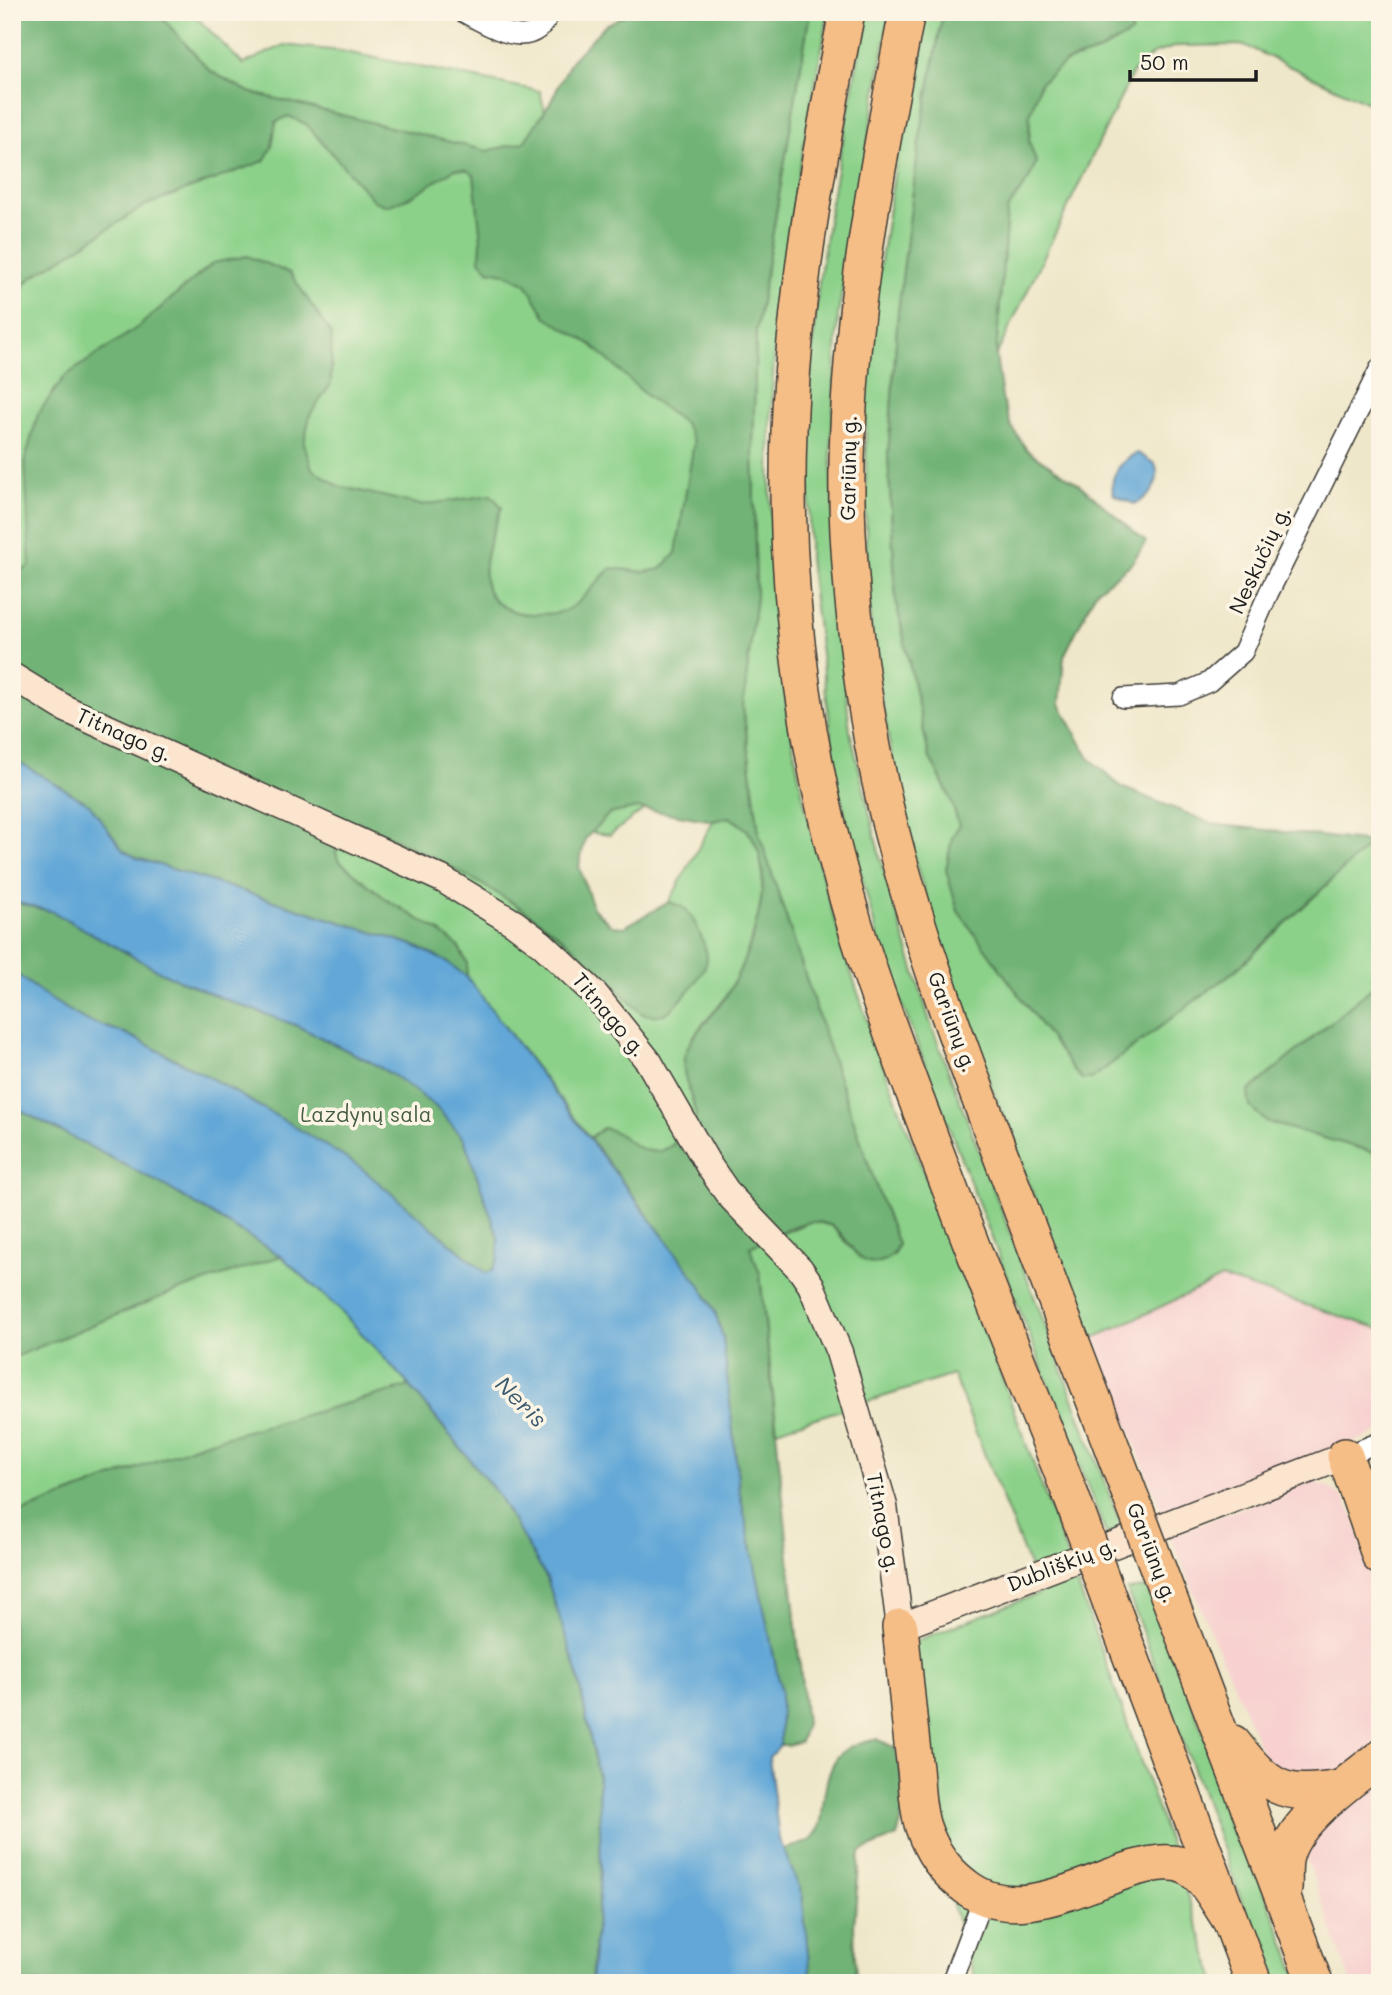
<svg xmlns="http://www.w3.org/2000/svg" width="1392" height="1995" viewBox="0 0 1392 1995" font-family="Mali,sans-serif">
	<rect width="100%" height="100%" fill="#fcf5e5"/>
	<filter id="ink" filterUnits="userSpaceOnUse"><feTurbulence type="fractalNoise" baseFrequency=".0143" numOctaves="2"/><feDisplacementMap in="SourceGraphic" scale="14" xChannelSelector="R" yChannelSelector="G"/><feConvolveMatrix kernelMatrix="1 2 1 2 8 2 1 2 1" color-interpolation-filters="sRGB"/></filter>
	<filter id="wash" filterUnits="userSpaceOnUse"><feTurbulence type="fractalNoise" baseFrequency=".00686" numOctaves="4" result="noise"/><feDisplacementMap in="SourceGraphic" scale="28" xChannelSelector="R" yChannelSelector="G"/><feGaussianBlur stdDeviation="1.57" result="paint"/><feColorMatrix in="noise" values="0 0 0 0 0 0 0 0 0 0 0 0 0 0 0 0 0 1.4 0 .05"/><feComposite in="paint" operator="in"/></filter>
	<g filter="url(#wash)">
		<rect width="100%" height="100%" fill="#efe7c9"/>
		<g fill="#f7d0cf">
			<polygon points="1222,1278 1380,1329 1380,1432 1163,1516 1094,1338"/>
			<polygon points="1313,1481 1328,1487 1344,1499 1353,1516 1380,1601 1380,1741 1353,1766 1327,1781 1272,1775 1170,1536"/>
			<polygon points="1380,1773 1380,1983 1351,1983 1306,1856 1312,1838"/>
		</g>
		<g fill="#8cd18a" stroke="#547653" stroke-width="2">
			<polygon points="12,12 191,12 243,64 284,45 341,51 540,91 555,151 720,240 670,790 610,835 559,829 12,610"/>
			<path d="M 810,12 L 829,12 C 808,120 787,228 776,337 C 768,422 769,509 775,594 C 782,710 806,827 840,937 C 876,1055 924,1170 967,1285 C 1054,1516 1138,1749 1217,1983 L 976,1983 L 931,1832 L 913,1642 L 1040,1593 L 953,1375 L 777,1430 L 760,1274 L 749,1247 L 812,1221 L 832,1226 L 853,1250 L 883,1261 L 894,1254 L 898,1244 L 883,1206 L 835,1067 L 759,834 L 743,707 L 756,596 L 753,450 L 756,332 Z"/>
			<polygon points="867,12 890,12 838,315 831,452 836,593 850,731 882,865 930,1022 1122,1528 1106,1534 882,953 838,788 809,559 810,382 818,289 832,196"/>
			<polygon points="924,12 943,12 919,143 898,312 888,455 896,601 929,756 950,797 959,825 952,838 1075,1072 1091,1079 1238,968 1372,842 1380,832 1380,981 1248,1092 1267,1122 1380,1154 1380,1329 1222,1278 1094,1338 1083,1323 991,1086 944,956 905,828 872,648 866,544 866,380 877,286 898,149"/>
			<polygon points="1123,12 1380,12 1380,87 1370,104 1244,45 1177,46 1153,54 1133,72 996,356 1007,210 1030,177 1036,162 1029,142 1030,114 1040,83 1066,62 1100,51 1134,22"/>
			<path d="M 729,817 C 735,821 742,825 747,830 C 781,871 751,950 729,992 C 718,1012 694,1027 688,1049 C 680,1080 694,1088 696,1117 C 678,1141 664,1165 631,1143 C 621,1136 615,1130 603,1128 L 590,1138 L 467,977 L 467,963 L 439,931 L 387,900 L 338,860 L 335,852 L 346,821 L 359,822 L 463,872 L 536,918 L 591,962 L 686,909 L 669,902 L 713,821 Z"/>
			<polygon points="281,1256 340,1310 410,1386 203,1443 12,1516 12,1358 168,1294"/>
			<polygon points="1147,1588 1300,1983 1272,1983 1127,1590"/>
		</g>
		<g fill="#71b376" stroke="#466849" stroke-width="2">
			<path d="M 12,12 L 157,12 L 210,71 L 249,92 L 487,151 L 524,142 L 550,103 L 571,61 L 604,26 L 630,12 L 810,12 L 756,332 L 753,450 L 756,596 L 743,707 L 759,834 L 835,1067 L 883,1206 L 898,1244 C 894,1253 890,1259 880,1262 C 854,1268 849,1234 830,1225 C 827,1224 819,1222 815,1222 C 801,1220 763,1241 750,1247 L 760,1274 L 806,1724 L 800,1742 L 788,1746 L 780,1745 L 781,1691 L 739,1489 L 723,1338 L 715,1312 L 700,1285 L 590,1138 L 603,1128 C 615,1130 621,1136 631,1143 C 664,1165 678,1141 696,1117 C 694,1096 679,1075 685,1054 C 693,1030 717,1014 728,993 C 752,951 781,871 747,830 C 742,825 735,821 729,817 L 713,821 L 638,808 L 609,814 L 585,839 L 579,866 L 593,908 L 612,926 L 624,927 L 669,902 C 674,904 680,905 684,908 C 693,914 707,947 707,958 C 707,971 677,1008 664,1014 C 657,1017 650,1015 642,1014 C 608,979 574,944 534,917 C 479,879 419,851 359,822 L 346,821 L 336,852 L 338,860 L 387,900 L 439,931 L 458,946 L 467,963 L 467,977 L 447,962 L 413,945 L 137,858 L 123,850 L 89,804 L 12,758 L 12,575 L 30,566 L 25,460 L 38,414 L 65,376 L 138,327 L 213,263 L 247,256 L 290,273 L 332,335 L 331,384 L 310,415 L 304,443 L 312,469 L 339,486 L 421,505 L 491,495 L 502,507 C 491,536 467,590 506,608 C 515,612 521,614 532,614 C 546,614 560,615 573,606 C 587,596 598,580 611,568 L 644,572 L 661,569 L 676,553 L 694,442 L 684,423 L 648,397 L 592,345 L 546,317 L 526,284 L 505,273 L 488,270 L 480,260 L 481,240 L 474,175 L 466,170 L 455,169 L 412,196 L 387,206 L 374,201 L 306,124 L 288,116 L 276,122 L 272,147 L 264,161 L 146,205 L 31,278 L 12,298 Z"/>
			<polygon points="943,12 1123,12 1134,22 1131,33 1100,51 1066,62 1040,83 1030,114 1029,142 1036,162 1030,177 1007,210 996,356 1002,398 1011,426 1027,450 1080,485 1146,542 1131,564 1096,591 1064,656 1060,704 1088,757 1121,787 1213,824 1372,842 1238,968 1091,1079 1082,1079 1075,1072 958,911 946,870 952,838 959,825 950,797 929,756 896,601 888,455 898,312 919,143"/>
			<polygon points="12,902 53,912 163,973 224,999 295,1025 369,1061 396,1077 437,1107 464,1139 498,1236 498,1258 492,1271 486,1273 476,1267 360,1167 292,1125 205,1075 127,1034 85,1020 50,999 12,971"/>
			<polygon points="1380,981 1380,1154 1267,1122 1250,1107 1248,1092"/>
			<polygon points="12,1106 162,1184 281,1256 168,1294 12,1358"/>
			<polygon points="410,1386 496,1492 547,1578 577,1672 599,1781 601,1874 591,1983 348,1983 329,1975 315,1983 12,1983 12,1516 203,1443"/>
			<path d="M 877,1739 L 895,1748 C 904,1782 909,1802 897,1836 L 860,1852 L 854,1926 L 856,1983 L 811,1983 L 802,1894 L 783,1849 C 793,1846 807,1845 814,1836 C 821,1828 822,1815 823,1805 C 828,1765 835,1744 877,1739 Z"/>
		</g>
		<g fill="#62a7d7" stroke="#3f627a" stroke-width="2">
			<path d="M 1138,453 L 1155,464 C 1162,481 1151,498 1134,504 L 1114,495 C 1107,478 1122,458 1138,453 Z"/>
			<polygon points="12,758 89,804 123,850 137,858 413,945 447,962 467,977 700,1285 715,1312 723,1338 739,1489 781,1691 780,1745 769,1757 779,1839 802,1894 811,1983 591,1983 601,1874 599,1781 577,1672 547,1579 496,1492 410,1386 340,1310 281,1256 162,1184 12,1106 12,971 50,999 85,1020 127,1034 205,1075 292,1125 360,1167 486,1273 492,1271 498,1258 498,1236 464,1139 436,1107 396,1077 369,1061 295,1025 224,999 163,973 53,912 12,901"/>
		</g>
	</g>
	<g filter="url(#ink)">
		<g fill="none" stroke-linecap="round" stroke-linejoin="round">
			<g stroke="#3c3a36" stroke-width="22">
				<g id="street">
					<path d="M 463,12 C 482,22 517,45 537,30 C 543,26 547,18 551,12"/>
					<polyline points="1123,698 1179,695 1209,682 1243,652 1269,592 1380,368"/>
					<polyline points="1345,1456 1380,1442"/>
					<polyline points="951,1983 983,1898"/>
				</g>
			</g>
			<g stroke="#3c3a36" stroke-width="29">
				<polyline id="secondary" points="12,676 66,709 442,879 514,923 542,944 594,993 649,1062 709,1166 729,1195 800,1269 811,1285 839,1352 884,1506 900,1627 1345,1456"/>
			</g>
			<g stroke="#3c3a36" stroke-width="38">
				<g id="highway">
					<path d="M 847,12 C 816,171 787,330 788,492 C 789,620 808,757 842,880 C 864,962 894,1041 924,1120 C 970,1245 1021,1369 1070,1493"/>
					<path d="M 907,12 C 874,184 840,357 848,533 C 854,641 869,751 898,856 C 928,966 970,1073 1010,1180 C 1048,1279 1086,1379 1124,1479"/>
					<polyline points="1345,1456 1380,1557"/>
					<polyline points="1167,1592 1315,1983"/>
					<polyline points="1112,1607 1254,1983"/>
					<path d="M 900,1627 C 905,1674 909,1722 915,1769 C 917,1788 917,1809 923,1827 C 931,1851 945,1871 965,1886 C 1015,1926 1082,1884 1135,1868 C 1151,1864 1171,1859 1187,1867 C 1206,1877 1218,1903 1230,1920"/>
					<path d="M 1233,1743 C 1269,1788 1281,1798 1339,1788"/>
					<path d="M 1284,1889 C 1285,1879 1283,1866 1286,1856 C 1294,1821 1351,1780 1380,1758"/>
				</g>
			</g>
			<use href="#street" stroke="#fff" stroke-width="19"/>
			<use href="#secondary" stroke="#fbe5cf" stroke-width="26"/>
			<use href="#highway" stroke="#f6be87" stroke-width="35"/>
			<g stroke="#3c3a36" stroke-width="38" stroke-linecap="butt">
				<g id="highway-bridge">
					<polyline points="1124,1479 1167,1592"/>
					<polyline points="1070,1493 1112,1607"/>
				</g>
			</g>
			<use href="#highway-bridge" stroke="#f6be87" stroke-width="35"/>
		</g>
	</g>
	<g text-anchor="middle" stroke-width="7" stroke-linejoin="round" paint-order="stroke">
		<g font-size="21" fill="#1c1c1c" stroke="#fcf5e5">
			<text transform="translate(849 468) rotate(-89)" y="7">Gariūnų g.</text>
			<text transform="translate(1260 560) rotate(-65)" y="7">Neskučių g.</text>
			<text transform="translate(124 735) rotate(24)" y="7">Titnago g.</text>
			<text transform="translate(609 1015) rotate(50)" y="7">Titnago g.</text>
			<text transform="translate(952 1022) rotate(70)" y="7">Gariūnų g.</text>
			<text transform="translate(883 1523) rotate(79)" y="7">Titnago g.</text>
			<text transform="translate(1152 1553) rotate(69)" y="7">Gariūnų g.</text>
			<text transform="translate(1062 1565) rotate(-21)" y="7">Dubliškių g.</text>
		</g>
		<g font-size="21" fill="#435b42" stroke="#fcf5e5">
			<text x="366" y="1122">Lazdynų sala</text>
		</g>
		<g font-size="23" font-style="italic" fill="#3c5b70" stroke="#fcf5e5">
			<text transform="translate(521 1402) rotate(45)" y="8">Neris</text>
		</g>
	</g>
	<rect width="1392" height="1995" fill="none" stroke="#fcf5e5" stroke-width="42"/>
	<path d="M1130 70v10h126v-10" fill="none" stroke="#1c1c1c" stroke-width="3.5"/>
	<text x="1140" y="70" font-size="21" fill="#1c1c1c" stroke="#fcf5e5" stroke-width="5" paint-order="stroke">50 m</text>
</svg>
